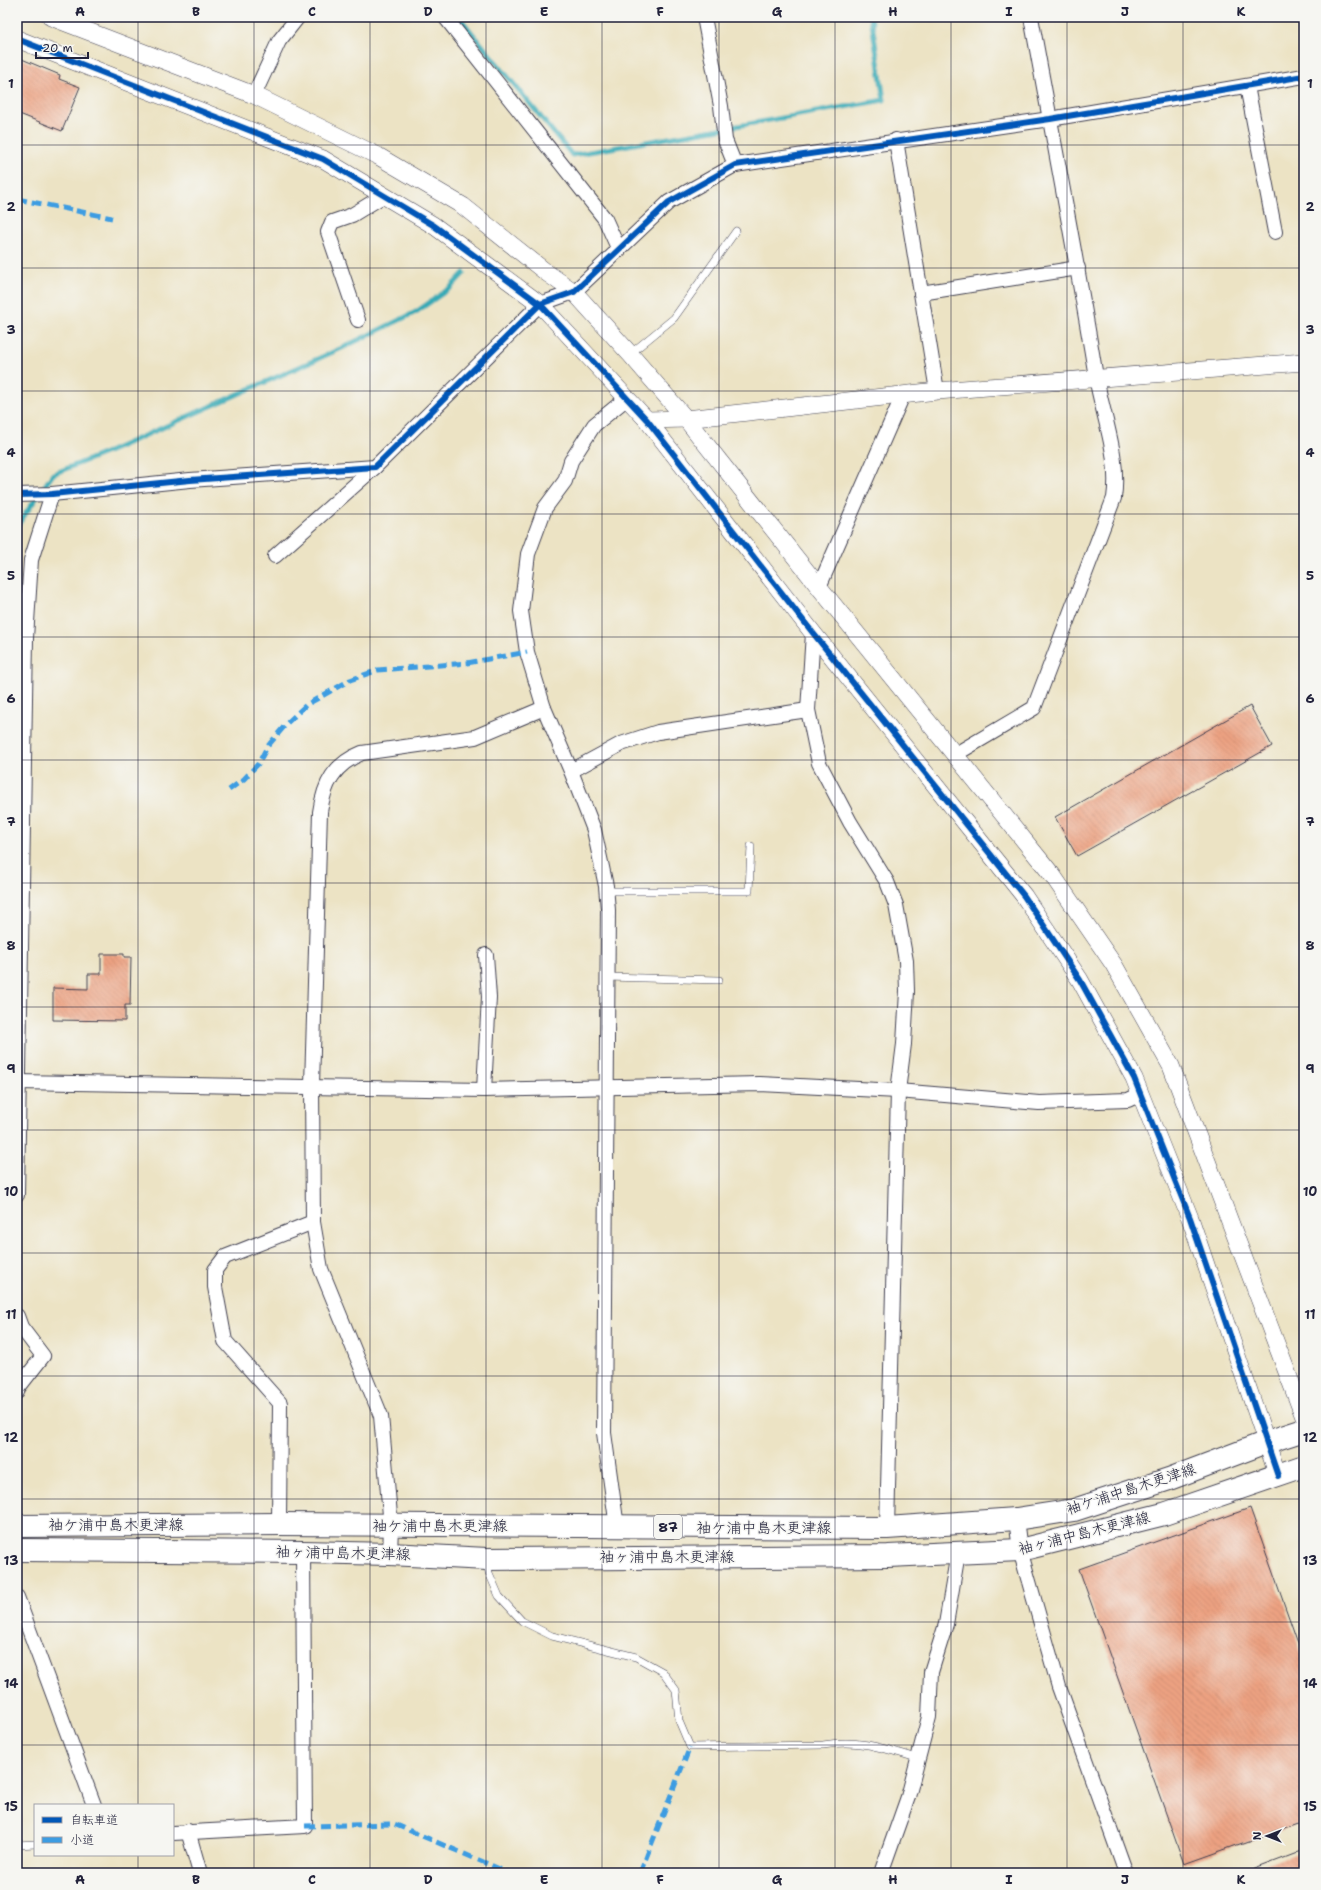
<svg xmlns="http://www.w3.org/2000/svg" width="1321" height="1890" viewBox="0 0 1321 1890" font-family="'Shantell Sans','Klee One',sans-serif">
	<defs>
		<pattern id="building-back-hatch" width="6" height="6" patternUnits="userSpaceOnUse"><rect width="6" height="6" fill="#eca181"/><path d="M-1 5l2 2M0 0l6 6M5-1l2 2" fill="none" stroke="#ca8a70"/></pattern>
	</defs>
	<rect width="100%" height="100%" fill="#f6f6f2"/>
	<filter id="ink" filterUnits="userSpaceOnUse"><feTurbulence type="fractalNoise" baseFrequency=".025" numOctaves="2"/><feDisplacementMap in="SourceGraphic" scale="8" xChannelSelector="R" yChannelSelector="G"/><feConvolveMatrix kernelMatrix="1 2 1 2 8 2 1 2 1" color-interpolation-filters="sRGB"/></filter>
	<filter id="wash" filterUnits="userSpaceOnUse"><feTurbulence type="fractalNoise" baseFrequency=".012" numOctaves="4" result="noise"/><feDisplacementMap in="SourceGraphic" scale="16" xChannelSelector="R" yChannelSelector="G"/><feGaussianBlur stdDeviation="0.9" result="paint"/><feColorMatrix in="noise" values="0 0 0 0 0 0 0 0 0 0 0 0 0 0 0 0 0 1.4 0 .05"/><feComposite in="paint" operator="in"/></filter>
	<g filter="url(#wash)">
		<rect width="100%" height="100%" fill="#ece3c4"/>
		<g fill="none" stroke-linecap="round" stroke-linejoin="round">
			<g stroke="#39aab6" stroke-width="5">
				<polyline points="459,17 572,155 884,100 871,17"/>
				<polyline points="17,526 53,474 110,451 342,348 416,312 450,288 464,273"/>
			</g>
		</g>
		<g id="blocks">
			<g fill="url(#building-back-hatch)">
				<polygon points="17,57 60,75 59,79 80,87 62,131 17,113"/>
				<polygon points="1250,706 1272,746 1077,856 1055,817"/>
				<polygon points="101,954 124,954 124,957 131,957 130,1005 125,1005 125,1021 53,1020 53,988 88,989 88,974 101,974"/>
				<polygon points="1250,1508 1304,1660 1304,1821 1184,1864 1079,1569"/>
				<polygon points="1304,1850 1304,1873 1246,1873 1246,1872"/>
			</g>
		</g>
	</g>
	<g filter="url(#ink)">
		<use href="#blocks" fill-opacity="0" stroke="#403f50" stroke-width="1"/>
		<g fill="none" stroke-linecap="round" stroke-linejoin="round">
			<g stroke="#403f50" stroke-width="8">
				<g id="service">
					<polyline points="630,354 674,318 736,231"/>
					<polyline points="607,891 749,891 751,846"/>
					<polyline points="607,977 719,980"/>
					<path d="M 487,1561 L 489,1573 L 499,1596 L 522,1621 L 552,1636 L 636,1657 L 663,1672 L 676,1690 L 679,1721 L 690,1747 L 823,1745 C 859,1739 883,1748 917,1758"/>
					<polyline points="17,1845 35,1844"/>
				</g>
			</g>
			<g stroke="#403f50" stroke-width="16">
				<g id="minor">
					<polyline points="445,17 605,219 619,250"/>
					<polyline points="704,17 721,106 725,140 735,165"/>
					<polyline points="1247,86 1275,232"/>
					<polyline points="254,95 279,41 298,17"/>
					<polyline points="896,140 937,391"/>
					<polyline points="921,293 1078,268"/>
					<polyline points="358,320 328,232 332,222 352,215 383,196"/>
					<polyline points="17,495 52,494 190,480 375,467 540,304 574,292 669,202 735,165 1050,119 1304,76"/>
					<polyline points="275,556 375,467"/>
					<polyline points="819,587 903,395"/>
					<polyline points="813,633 808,710 819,763 850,822 887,882 896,905 906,961 907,991 904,1044 898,1091 887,1528"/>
					<path d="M 956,754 L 1034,708 L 1114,498 C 1120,457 1103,417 1096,377 C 1076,256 1053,137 1031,17"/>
					<polyline points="571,771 621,744 658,732 808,710"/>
					<polyline points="17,1082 484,1090 760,1084 898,1091 1039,1103 1128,1100 1141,1094"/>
					<polyline points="484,1090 489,997 486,955"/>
					<polyline points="17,1195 26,638 31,560 52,494"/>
					<polyline points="17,1316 21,1327 43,1356 18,1388 17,1392"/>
					<polyline points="1016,1519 1020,1550 1059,1687 1126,1873"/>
					<polyline points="279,1524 280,1403 225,1341 215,1287 215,1270 225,1257 313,1222"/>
					<polyline points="617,1527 604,1433 608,910 606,886 594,830 571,771 544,708 527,652 521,611 528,554 545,508 565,481 571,461 594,425 627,398"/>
					<path d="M 390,1554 L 391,1526 L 381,1416 L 321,1269 L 313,1222 L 312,1085 L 320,812 C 324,784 334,764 362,753 L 475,737 L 544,708"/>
					<polyline points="17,1597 94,1805"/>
					<polyline points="188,1831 200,1873"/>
					<polyline points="173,1833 305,1826 303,1552"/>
					<polyline points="881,1873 908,1797 929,1717 931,1672 946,1624 958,1553"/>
				</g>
			</g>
			<g stroke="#403f50" stroke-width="18">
				<g id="tertiary">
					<polyline points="51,17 254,95 378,156 463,206 547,273 574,292 630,354 686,419 819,587 1053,876 1114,965 1171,1066 1304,1417"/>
					<polyline points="17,39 323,159 433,225 540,304 647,420 813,633 1024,896 1080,980 1134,1078 1190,1218 1278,1476"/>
					<polyline points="647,420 686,419 937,391 1304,362"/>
				</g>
			</g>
			<g stroke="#403f50" stroke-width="24">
				<g id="primary">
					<polyline points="17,1526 279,1524 887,1528 1016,1519 1074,1510 1169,1479 1267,1442 1304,1430"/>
					<polyline points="17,1550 303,1552 390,1554 487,1559 888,1556 1020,1550 1164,1514 1304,1466"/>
				</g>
			</g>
			<use href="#service" stroke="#fff" stroke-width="7"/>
			<use href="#minor" stroke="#fff" stroke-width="14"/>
			<use href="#tertiary" stroke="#fff" stroke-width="17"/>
			<use href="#primary" stroke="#fff" stroke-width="22"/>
			<g stroke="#3c9ce2" stroke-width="5" stroke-dasharray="10 5" stroke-linecap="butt">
				<polyline points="17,199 112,218"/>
				<polyline points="229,790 244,779 258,764 267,747 287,723 306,705 350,680 378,670 467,663 527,652"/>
				<polyline points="305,1826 394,1824 509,1873"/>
				<polyline points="640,1873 690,1747"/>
			</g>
			<g stroke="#f6f6f2" stroke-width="8">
				<g id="cycleway">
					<polyline points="17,39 323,159 433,225 540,304 647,420 813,633 1024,896 1080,980 1134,1078 1190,1218 1278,1476"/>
					<polyline points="17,495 52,494 190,480 375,467 540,304 574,292 669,202 735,165 1050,119 1304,76"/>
				</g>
			</g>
			<use href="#cycleway" stroke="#0057b8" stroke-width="6"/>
		</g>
	</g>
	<path fill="none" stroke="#22223b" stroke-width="1" stroke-opacity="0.55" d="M 138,17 L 138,1805M 254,17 L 254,1873M 370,17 L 370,1873M 486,17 L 486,1873M 602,17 L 602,1873M 719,17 L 719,1873M 835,17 L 835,1873M 951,17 L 951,1873M 1067,17 L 1067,1873M 1183,17 L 1183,1873M 17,145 L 1304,145M 17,268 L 1304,268M 17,391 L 1304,391M 17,514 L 1304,514M 17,637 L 1304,637M 17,760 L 1304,760M 17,883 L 1304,883M 17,1007 L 1304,1007M 17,1130 L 1304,1130M 17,1253 L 1304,1253M 17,1376 L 1304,1376M 17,1499 L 1304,1499M 17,1622 L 1304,1622M 17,1745 L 1304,1745M 138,1855 L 138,1873"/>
	<g text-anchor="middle" stroke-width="3" stroke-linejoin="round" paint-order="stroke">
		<rect fill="#f6f6f2" stroke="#626272" stroke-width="1" x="654" y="1515" width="28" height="24" rx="3"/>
		<g font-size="14" font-weight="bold" fill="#22223b">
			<text x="668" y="1532">87</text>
		</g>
		<g font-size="15" fill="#22223b" stroke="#f6f6f2">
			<text transform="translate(1131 1489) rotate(-18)" y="5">袖ケ浦中島木更津線</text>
			<text x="116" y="1530">袖ケ浦中島木更津線</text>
			<text x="440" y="1531">袖ケ浦中島木更津線</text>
			<text x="764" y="1533">袖ケ浦中島木更津線</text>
			<text transform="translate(1084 1533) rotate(-14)" y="5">袖ヶ浦中島木更津線</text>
			<text transform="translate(343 1553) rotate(1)" y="5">袖ヶ浦中島木更津線</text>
			<text x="667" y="1562">袖ヶ浦中島木更津線</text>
		</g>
	</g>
	<rect width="1321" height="1890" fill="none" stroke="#f6f6f2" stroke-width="44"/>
	<rect x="34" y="1804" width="140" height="52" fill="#f6f6f2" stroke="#a1a1a9"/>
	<rect x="42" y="1817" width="20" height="6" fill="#0057b8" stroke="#a1a1a9"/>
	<text x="70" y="1824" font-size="12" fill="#22223b">自転車道</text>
	<rect x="42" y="1837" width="20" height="6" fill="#3c9ce2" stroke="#a1a1a9"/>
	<text x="70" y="1844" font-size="12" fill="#22223b">小道</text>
	<g transform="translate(1267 1836) rotate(270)" stroke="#f6f6f2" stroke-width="3" paint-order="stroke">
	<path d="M0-3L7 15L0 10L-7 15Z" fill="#22223b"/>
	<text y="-6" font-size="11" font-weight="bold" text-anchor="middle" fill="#22223b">N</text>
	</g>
	<path d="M36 52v6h52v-6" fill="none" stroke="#22223b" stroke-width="2"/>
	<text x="42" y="52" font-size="12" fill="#22223b" stroke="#f6f6f2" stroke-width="3" paint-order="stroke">20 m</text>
	<rect x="22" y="22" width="1277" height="1846" fill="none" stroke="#22223b" stroke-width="1.5"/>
	<g font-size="13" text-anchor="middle" font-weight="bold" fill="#22223b">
		<text x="80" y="16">A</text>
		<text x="196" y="16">B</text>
		<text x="312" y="16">C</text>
		<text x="428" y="16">D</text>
		<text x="544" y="16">E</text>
		<text x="660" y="16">F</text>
		<text x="777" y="16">G</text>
		<text x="893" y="16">H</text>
		<text x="1009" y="16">I</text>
		<text x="1125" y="16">J</text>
		<text x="1241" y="16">K</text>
		<text x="11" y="88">1</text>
		<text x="1310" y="88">1</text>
		<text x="11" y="211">2</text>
		<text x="1310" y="211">2</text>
		<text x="11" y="334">3</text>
		<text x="1310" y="334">3</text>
		<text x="11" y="457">4</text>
		<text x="1310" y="457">4</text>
		<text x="11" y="580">5</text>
		<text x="1310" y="580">5</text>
		<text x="11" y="703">6</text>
		<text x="1310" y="703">6</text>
		<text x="11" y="826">7</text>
		<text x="1310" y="826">7</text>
		<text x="11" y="950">8</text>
		<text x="1310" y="950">8</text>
		<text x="11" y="1073">9</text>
		<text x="1310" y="1073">9</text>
		<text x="11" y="1196">10</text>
		<text x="1310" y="1196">10</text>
		<text x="11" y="1319">11</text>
		<text x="1310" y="1319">11</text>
		<text x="11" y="1442">12</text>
		<text x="1310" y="1442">12</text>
		<text x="11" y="1565">13</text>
		<text x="1310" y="1565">13</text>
		<text x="11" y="1688">14</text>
		<text x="1310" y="1688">14</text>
		<text x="11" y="1811">15</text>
		<text x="1310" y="1811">15</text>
		<text x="80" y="1884">A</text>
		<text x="196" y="1884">B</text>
		<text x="312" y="1884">C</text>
		<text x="428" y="1884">D</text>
		<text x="544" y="1884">E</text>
		<text x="660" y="1884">F</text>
		<text x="777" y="1884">G</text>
		<text x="893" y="1884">H</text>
		<text x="1009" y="1884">I</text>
		<text x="1125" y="1884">J</text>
		<text x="1241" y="1884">K</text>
	</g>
</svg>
